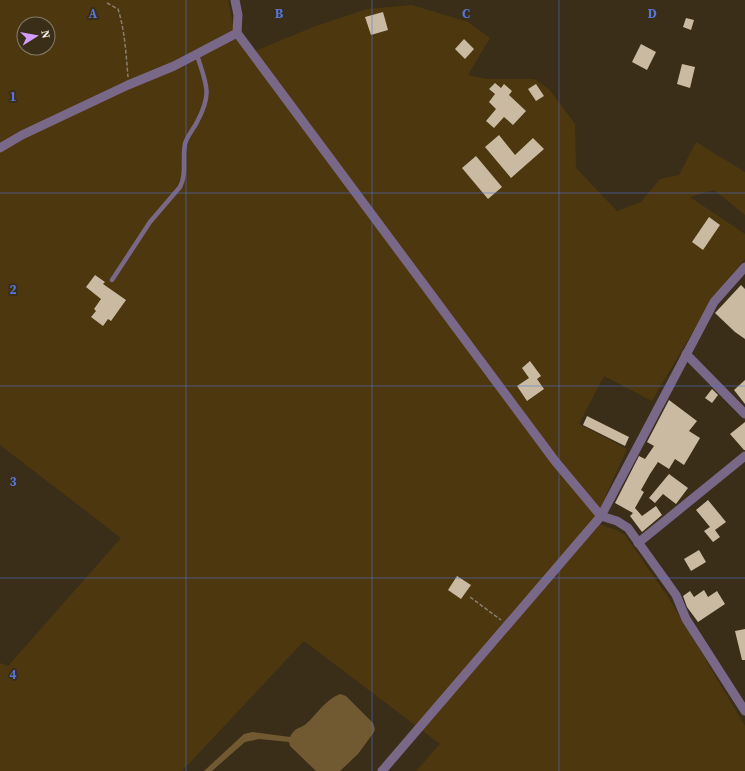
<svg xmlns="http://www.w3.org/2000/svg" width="745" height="771" viewBox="0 0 745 771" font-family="'Source Serif 4',serif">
	<rect width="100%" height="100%" fill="#3a2e19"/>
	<path fill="#4d370e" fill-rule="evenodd" d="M 0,0 L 228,0 L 236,39 L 248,54 L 313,27 L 367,9 L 412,5 L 468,22 L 490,38 L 468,75 L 487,79 L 534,79 L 549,89 L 575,124 L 576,168 L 617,211 L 641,202 L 660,179 L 679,175 L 696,142 L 745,172 L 745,215 L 714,190 L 690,197 L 745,234 L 745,259 L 712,299 L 652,401 L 604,376 L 579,424 L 627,449 L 596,517 L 602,525 L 616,530 L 625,535 L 670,600 L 745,726 L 745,771 L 416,771 L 440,744 L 304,641 L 182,771 L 0,771 L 0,663 L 8,666 L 121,538 L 0,445 ZM 24,24 L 48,24 L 48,48 L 24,48 Z"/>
	<path fill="#715931" d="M 340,694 L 346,696 L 373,723 L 375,729 L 374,732 L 358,754 L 340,771 L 316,771 L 290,746 L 289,742 L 259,739 L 245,742 L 212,771 L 204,771 L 244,734 L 252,732 L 290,737 C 296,726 299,730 307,723 C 318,713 325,700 340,694 Z"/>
	<g fill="#c9baa1">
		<polygon points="383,12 388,30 371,35 365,17"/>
		<polygon points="686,18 694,20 691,30 683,27"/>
		<polygon points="464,39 474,49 465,59 455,49"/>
		<polygon points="641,44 656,52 647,70 632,62"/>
		<polygon points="682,64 695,67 690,88 677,84"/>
		<polygon points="495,83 501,88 504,84 512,91 509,95 526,111 513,125 504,117 494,128 486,121 496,109 489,102 495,94 489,89"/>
		<polygon points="536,84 544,96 536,101 528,89"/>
		<polygon points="499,135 515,155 533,138 544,149 511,178 485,147"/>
		<polygon points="476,156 502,187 488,199 462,168"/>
		<polygon points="709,217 720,225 703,250 692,242"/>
		<polygon points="95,275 105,282 103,284 126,300 111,321 108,319 103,326 91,317 96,311 94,309 101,299 86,287"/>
		<polygon points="741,285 745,289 745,339 735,332 715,313"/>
		<polygon points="530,361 541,376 537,379 544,389 527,401 517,386 529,378 522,368"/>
		<polygon points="745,380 745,404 734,390"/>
		<polygon points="712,389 718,395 712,403 705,398"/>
		<polygon points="669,400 697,421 689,431 700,438 684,465 675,459 669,469 658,462 650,474 641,490 644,492 635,508 642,516 656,506 662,515 642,532 630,516 633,513 615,503 639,456 645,459 654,446 647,442"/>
		<polygon points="587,416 629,437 625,446 583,425"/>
		<polygon points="745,422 745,450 744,450 730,434"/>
		<polygon points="669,474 688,488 676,504 663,494 655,503 649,498"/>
		<polygon points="708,500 726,522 715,530 720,537 713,542 704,531 710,527 696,510"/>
		<polygon points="699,550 706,562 691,571 684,559"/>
		<polygon points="457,576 471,585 461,599 448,590"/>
		<polygon points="704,590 708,597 717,591 725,604 698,622 687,607 683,596 690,591 694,597"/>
		<polygon points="745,629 745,660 742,660 735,631"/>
	</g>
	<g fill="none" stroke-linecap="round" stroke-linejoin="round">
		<g stroke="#897e6d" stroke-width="1.5" stroke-dasharray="4 2" stroke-linecap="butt">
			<path d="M 107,3 L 118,9 C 125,31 126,54 128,77"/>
			<polyline points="470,597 501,620"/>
		</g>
		<path stroke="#7a6889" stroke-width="4.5" d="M 112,280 L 150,222 L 180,187 C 187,173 182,159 185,144 C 187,136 193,130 197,122 C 213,93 206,84 197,55"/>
		<g stroke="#7a6889" stroke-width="9">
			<polyline points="237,33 555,461 601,516 617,521 628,528 676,595 686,619 745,711"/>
			<polyline points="0,148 22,135 128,85 174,66 237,33 238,15 235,0"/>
			<polyline points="686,354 745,414"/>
			<polyline points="638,543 745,456"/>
			<polyline points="382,771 601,516 714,302 745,267"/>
		</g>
	</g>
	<path fill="none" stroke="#5476da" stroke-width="1" stroke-opacity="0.55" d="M 186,0 L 186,771M 372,0 L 372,771M 559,0 L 559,771M 0,193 L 745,193M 0,386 L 745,386M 0,578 L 745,578"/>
	<g font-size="13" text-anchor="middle" font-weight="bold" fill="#5476da" stroke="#3a2e19" stroke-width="4" stroke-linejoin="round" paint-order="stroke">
		<text x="93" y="18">A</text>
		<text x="279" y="18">B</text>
		<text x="466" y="18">C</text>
		<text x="652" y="18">D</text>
		<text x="13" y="101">1</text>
		<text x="13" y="294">2</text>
		<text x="13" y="486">3</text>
		<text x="13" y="679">4</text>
	</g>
	<g transform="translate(36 36) rotate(79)"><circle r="19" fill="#3a2e19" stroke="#867b69"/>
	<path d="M0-3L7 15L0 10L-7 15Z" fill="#d39cfd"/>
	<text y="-6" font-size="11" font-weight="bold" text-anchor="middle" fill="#f7efe2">N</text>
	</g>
</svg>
